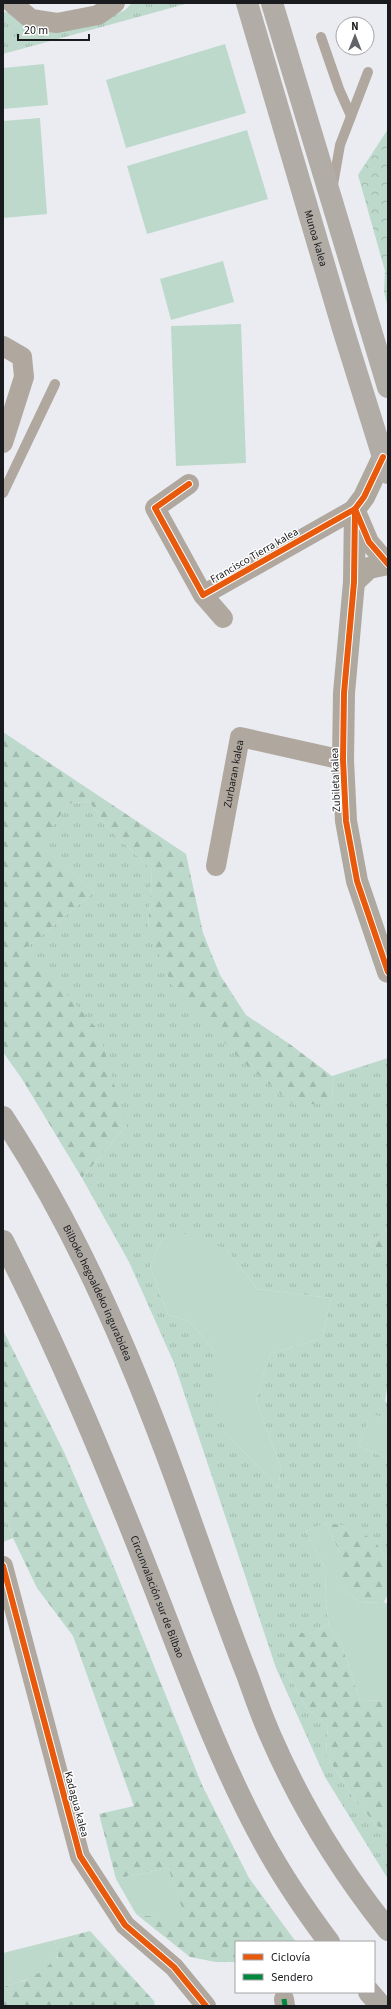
<svg xmlns="http://www.w3.org/2000/svg" width="391" height="2009" viewBox="0 0 391 2009" font-family="'Source Sans 3',sans-serif">
	<defs>
		<pattern id="grass-tufts" width="24" height="20" patternUnits="userSpaceOnUse"><rect width="24" height="20" fill="#bcd9cb"/><path d="M3 7l-1-3M5 7V3M7 7l1-3M15 17l-1-3M17 17v-4M19 17l1-3" fill="none" stroke="#a1baae"/></pattern>
		<pattern id="forest-firs" width="22" height="20" patternUnits="userSpaceOnUse"><rect width="22" height="20" fill="#bcd9cb"/><path d="M5 1l3.5 6h-7zM16 11l3.5 6h-7z" fill="#a1baae"/></pattern>
		<pattern id="park-crowns" width="20" height="18" patternUnits="userSpaceOnUse"><rect width="20" height="18" fill="#bcd9cb"/><path d="M2 6a3 3 0 1 1 6 0M12 15a3 3 0 1 1 6 0" fill="none" stroke="#a1baae"/></pattern>
	</defs>
	<rect width="100%" height="100%" fill="#eaecf2"/>
	<g fill="url(#grass-tufts)" fill-rule="evenodd">
		<polygon points="132,3 189,3 3,54 3,12 111,17 125,10"/>
		<path d="M 89,801 L 106,826 L 152,870 L 148,929 L 333,1103 L 332,1076 L 388,1058 L 388,1229 L 368,1245 L 388,1253 L 388,1384 L 385,1401 L 388,1404 L 388,1419 L 370,1414 L 359,1446 L 388,1459 L 388,1562 L 376,1542 L 326,1523 L 306,1531 L 326,1570 L 325,1597 L 329,1625 L 309,1634 L 285,1668 L 307,1709 L 328,1726 L 326,1755 L 355,1800 L 380,1829 L 388,1832 L 388,1879 L 325,1777 L 276,1668 L 174,1363 L 129,1262 L 82,1178 L 126,1126 L 26,948 L 94,892 L 40,844 L 68,804 ZM 163,1237 L 227,1250 L 257,1289 L 331,1298 L 322,1338 L 270,1354 L 256,1400 L 281,1468 L 278,1488 L 226,1433 L 215,1351 L 189,1321 L 168,1315 L 150,1266 Z"/>
		<polygon points="3,1507 13,1538 3,1542"/>
	</g>
	<g fill="url(#forest-firs)">
		<polygon points="3,732 186,854 203,933 220,975 246,1015 291,1045 332,1076 333,1103 294,1105 241,1060 172,985 148,929 152,870 106,826 89,801 68,804 41,844 94,892 26,948 99,1031 126,1126 82,1178 22,1079 3,1052"/>
		<polygon points="388,1229 388,1253 368,1245"/>
		<polygon points="3,1330 64,1452 116,1572 202,1785 249,1878 296,1942 236,1942 236,1962 216,1962 190,1957 136,1914 186,1921 168,1868 116,1879 99,1814 134,1806 73,1636 37,1588 13,1538 3,1507"/>
		<polygon points="326,1523 351,1526 376,1542 388,1562 388,1594 384,1602 388,1604 388,1608 384,1602 360,1603 340,1586 340,1553"/>
		<polygon points="329,1625 341,1643 360,1700 388,1701 388,1832 380,1829 355,1800 326,1755 328,1726 307,1709 285,1668 285,1648 291,1631 309,1634"/>
		<polygon points="90,1931 154,2001 155,2006 3,2006 3,1987 26,1980 58,1957 55,1940"/>
	</g>
	<polygon fill="url(#park-crowns)" points="388,129 388,308 384,292 385,271 358,175"/>
	<g fill="#bcd9cb">
		<polygon points="225,44 246,113 126,148 106,80"/>
		<polygon points="44,64 48,105 3,109 3,68"/>
		<polygon points="40,118 47,214 3,218 3,121"/>
		<polygon points="247,130 268,199 147,234 127,166"/>
		<polygon points="223,261 234,302 171,320 160,279"/>
		<polygon points="241,324 246,463 176,466 171,326"/>
		<polygon points="192,1233 227,1250 257,1289 331,1298 322,1338 270,1354 256,1400 281,1468 278,1488 226,1433 213,1388 215,1351 189,1321 168,1315 150,1266 163,1237"/>
		<polygon points="370,1413 388,1419 388,1459 359,1446"/>
		<polygon points="326,1523 340,1553 340,1586 360,1603 384,1602 388,1608 388,1701 360,1700 341,1643 329,1625 325,1597 326,1570 306,1531"/>
		<polygon points="168,1868 187,1922 136,1914 116,1879"/>
		<path d="M 55,1940 L 58,1956 C 41,1975 27,1980 3,1987 L 3,1953 Z"/>
	</g>
	<g fill="none" stroke-linecap="round" stroke-linejoin="round">
		<g stroke="#b0a89e" stroke-width="10">
			<polyline points="321,37 339,89 351,116"/>
			<polyline points="333,185 340,145 368,72"/>
			<polyline points="3,493 55,384"/>
		</g>
		<g stroke="#b0a89e" stroke-width="20">
			<polyline points="12,3 31,19 57,23 98,15 115,3"/>
			<polyline points="3,346 22,357 24,377 3,443"/>
			<polyline points="189,484 155,508 203,595 355,509 369,542 388,564"/>
			<polyline points="203,595 223,618"/>
			<path id="s1" d="M 216,866 L 240,737 L 343,760"/>
			<polyline points="3,1566 80,1856 125,1925 174,1967 206,2006"/>
			<polyline points="284,1999 285,2006"/>
		</g>
		<g stroke="#aea89e" stroke-width="22">
			<polyline points="383,457 364,497 355,509 354,582 344,693 343,760 346,821 357,881 388,972"/>
			<polyline points="354,582 369,568 388,564"/>
		</g>
		<g stroke="#b2aca6" stroke-width="22">
			<path id="s2" d="M 247,3 L 343,329 L 388,473"/>
			<polyline points="272,3 388,387"/>
		</g>
		<g stroke="#aea8a2" stroke-width="22">
			<path id="s3" d="M 3,1117 C 76,1229 129,1351 175,1477 C 199,1543 222,1611 248,1677 C 255,1697 262,1717 271,1737 C 301,1806 341,1871 388,1930"/>
			<path id="s4" d="M 3,1241 C 58,1349 103,1457 147,1569 C 183,1660 216,1755 263,1841 C 282,1876 305,1910 329,1942"/>
			<polyline points="369,1992 381,2006"/>
		</g>
		<polyline stroke="#00873e" stroke-width="5" stroke-dasharray="10 5" stroke-linecap="butt" points="284,1999 285,2006"/>
		<g stroke="#fff" stroke-width="8">
			<g id="cycleway">
				<polyline points="383,457 364,497 355,509 354,582 344,693 343,760 346,821 357,881 388,972"/>
				<polyline points="189,484 155,508 203,595 355,509 369,542 388,564"/>
				<polyline points="3,1566 80,1856 125,1925 174,1967 206,2006"/>
			</g>
		</g>
		<use href="#cycleway" stroke="#e8590c" stroke-width="6"/>
	</g>
	<g text-anchor="middle" stroke-width="3" stroke-linejoin="round" paint-order="stroke">
		<g font-size="11" fill="#1a1b1f" stroke="#fff">
			<text dy="4" stroke="none"><textPath href="#s2" startOffset="245">Munoa kalea</textPath></text>
			<text transform="translate(254 555) rotate(-30)" y="4">Francisco Tierra kalea</text>
			<text dy="4" stroke="none"><textPath href="#s1" startOffset="94">Zurbaran kalea</textPath></text>
			<text transform="translate(335 780) rotate(-92)" y="4">Zubileta kalea</text>
			<text dy="4" stroke="none"><textPath href="#s3" startOffset="200">Bilboko hegoaldeko ingurabidea</textPath></text>
			<text dy="4" stroke="none"><textPath href="#s4" startOffset="388">Circunvalación sur de Bilbao</textPath></text>
			<text transform="translate(77 1804) rotate(75)" y="4">Kadagua kalea</text>
		</g>
	</g>
	<rect width="391" height="2009" fill="none" stroke="#1a1b1f" stroke-width="8"/>
	<rect x="235" y="1941" width="140" height="52" fill="#ffffff" stroke="#a3a4a5"/>
	<rect x="243" y="1954" width="20" height="6" fill="#e8590c" stroke="#a3a4a5"/>
	<text x="271" y="1961" font-size="12" fill="#1a1b1f">Ciclovía</text>
	<rect x="243" y="1974" width="20" height="6" fill="#00873e" stroke="#a3a4a5"/>
	<text x="271" y="1981" font-size="12" fill="#1a1b1f">Sendero</text>
	<g transform="translate(355 36)"><circle r="19" fill="#ffffff" stroke="#a3a4a5"/>
	<path d="M0-3L7 15L0 10L-7 15Z" fill="#636469"/>
	<text y="-6" font-size="11" font-weight="bold" text-anchor="middle" fill="#1a1b1f">N</text>
	</g>
	<path d="M18 34v6h71v-6" fill="none" stroke="#1a1b1f" stroke-width="2"/>
	<text x="24" y="34" font-size="12" fill="#1a1b1f" stroke="#ffffff" stroke-width="3" paint-order="stroke">20 m</text>
</svg>
